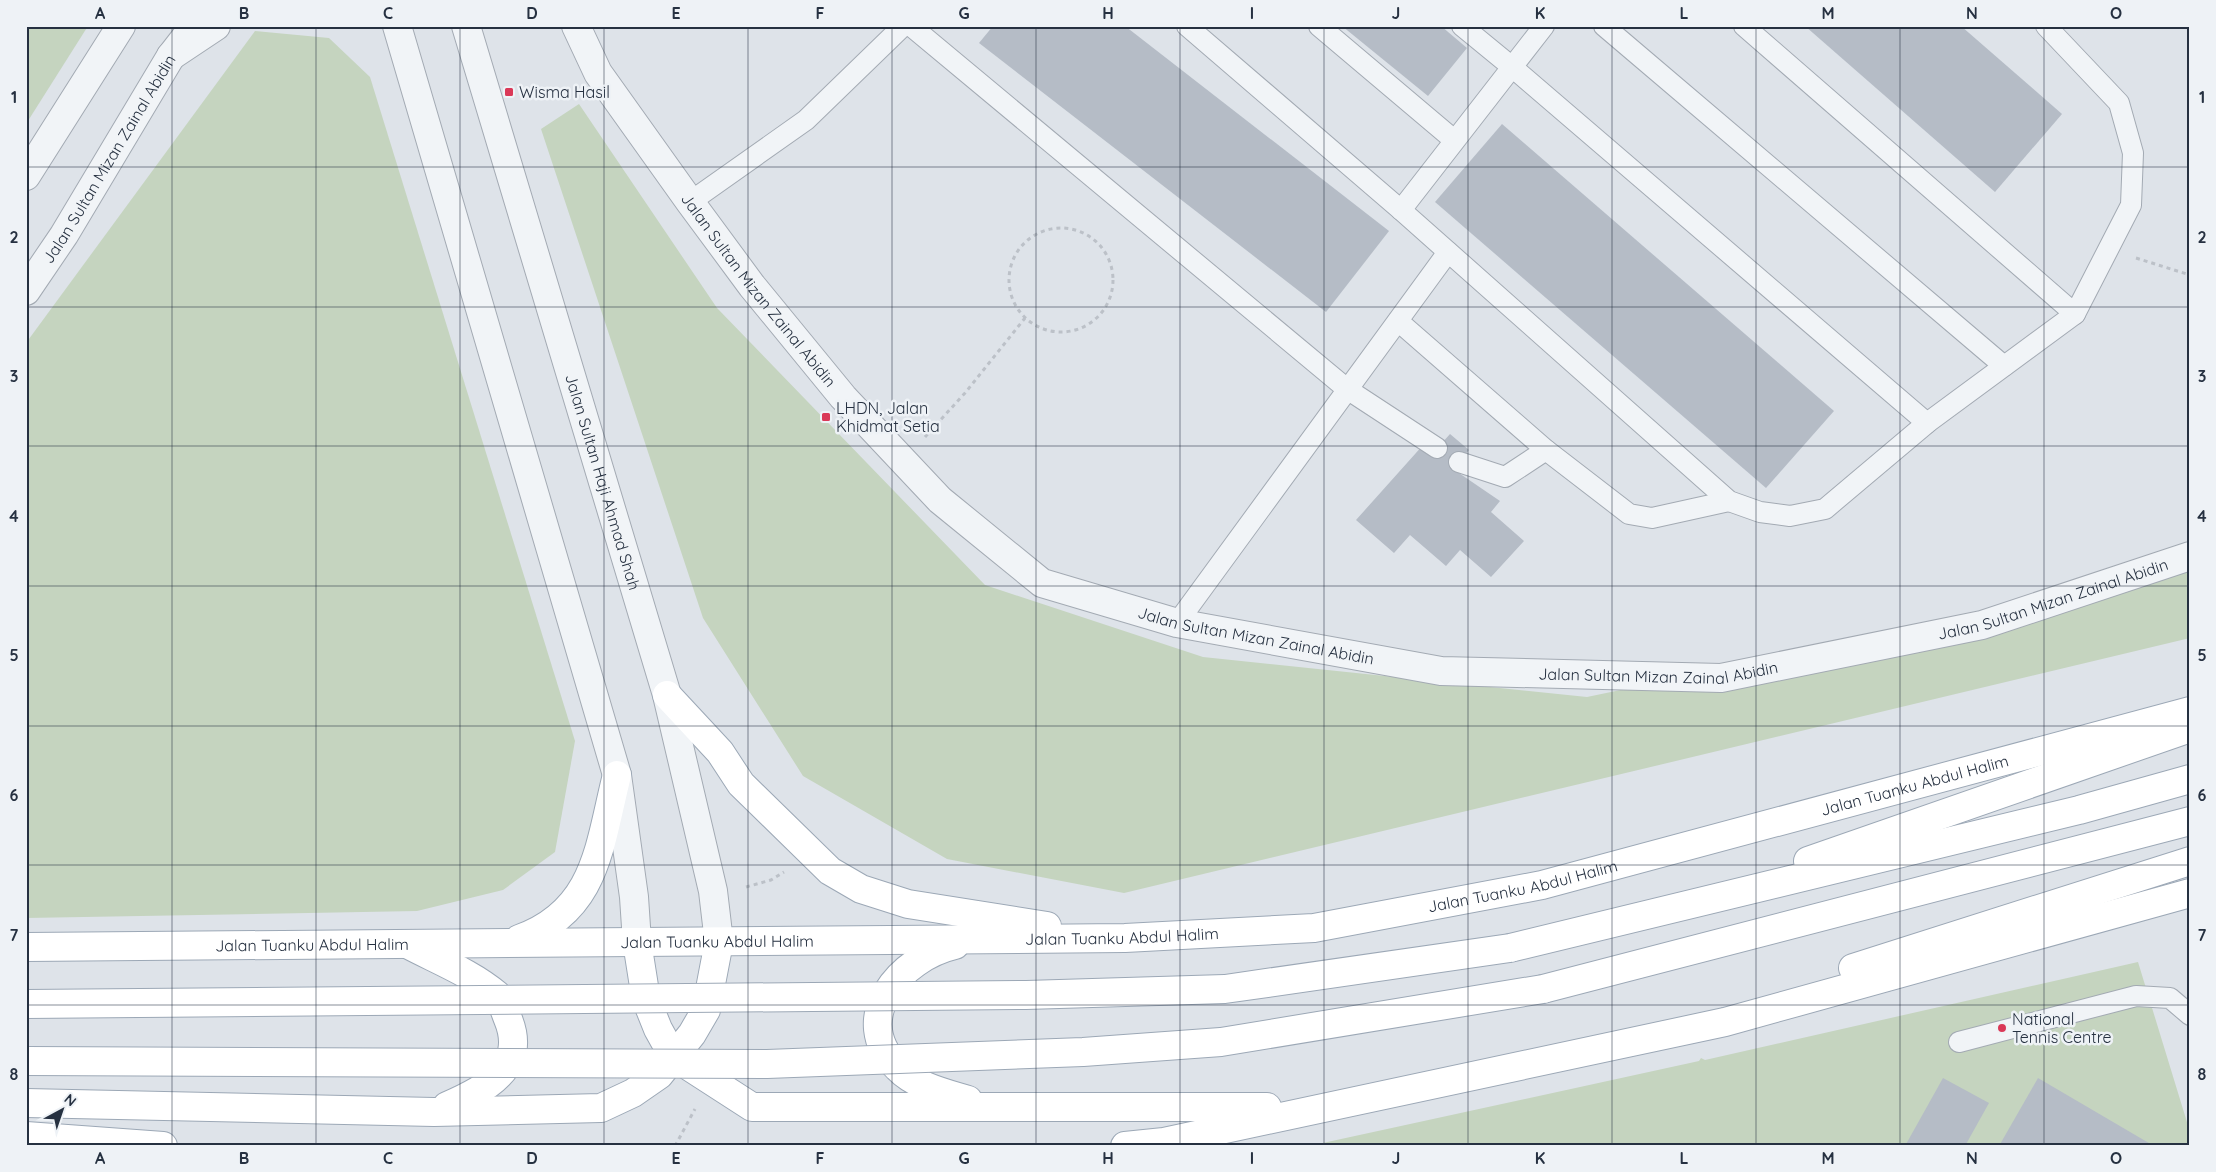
<svg xmlns="http://www.w3.org/2000/svg" width="2216" height="1172" viewBox="0 0 2216 1172" font-family="Quicksand,sans-serif">
	<rect width="100%" height="100%" fill="#dee3e9"/>
	<g fill="#c5d4bf">
		<polygon points="26,26 88,26 26,124"/>
		<polygon points="255,31 329,38 370,77 575,741 555,852 503,890 417,911 26,918 26,343"/>
		<polygon points="579,104 717,308 985,585 1203,657 1587,697 2190,571 2190,638 1124,893 947,859 803,776 703,618 541,129"/>
		<polygon points="2138,962 2190,1132 2190,1146 1309,1146 1699,1061 1701,1058 1705,1060"/>
	</g>
	<g fill="#b5bcc6">
		<polygon points="993,26 1125,26 1389,231 1326,312 979,43"/>
		<polygon points="1342,26 1441,26 1467,48 1428,96"/>
		<polygon points="1805,26 1961,26 2062,114 1995,192"/>
		<polygon points="1502,124 1834,411 1766,488 1435,202"/>
		<polygon points="1450,434 1469,450 1453,469 1500,501 1491,512 1524,541 1491,577 1460,550 1446,566 1410,535 1394,553 1356,520 1424,444 1433,453"/>
		<polygon points="1943,1078 1989,1103 1965,1146 1905,1146"/>
		<polygon points="2038,1078 2154,1146 1999,1146"/>
	</g>
	<g fill="none" stroke-linecap="round" stroke-linejoin="round">
		<g stroke="#a3aab3" stroke-width="22">
			<g id="service">
				<polyline points="911,26 1347,389 1437,448"/>
				<polyline points="1187,26 1401,210 1729,501 1760,512 1790,516 1825,509 1927,423 2075,314 2131,205 2133,153 2119,103 2046,26"/>
				<polyline points="1319,26 1454,140"/>
				<polyline points="1462,26 1512,67 1927,423"/>
				<polyline points="1604,26 2004,366"/>
				<polyline points="1744,26 2075,314"/>
				<polyline points="690,202 806,120 903,26"/>
				<polyline points="1401,210 1544,26"/>
				<polyline points="1398,321 1546,450 1629,514 1652,518 1729,501"/>
				<polyline points="1459,462 1505,477 1546,450"/>
				<polyline points="1177,623 1448,252"/>
				<polyline points="1959,1042 2136,996 2170,998 2190,1015"/>
			</g>
		</g>
		<g stroke="#a3aab3" stroke-width="30">
			<g id="minor">
				<path id="s1" d="M 576,26 L 598,73 L 690,202 L 752,286 L 843,397 L 940,500 L 1042,583 L 1177,623 L 1441,671 L 1721,678 L 1982,625 L 2190,556"/>
				<polyline points="26,176 121,26"/>
				<path id="s2" d="M 26,291 L 64,235 L 171,56 L 185,38"/>
			</g>
		</g>
		<g stroke="#a3aab3" stroke-width="30">
			<g id="tertiary">
				<polyline points="397,26 617,775 634,897 637,942"/>
				<path id="s3" d="M 466,26 L 667,695 L 713,891 L 719,942"/>
				<polyline points="171,56 216,26"/>
			</g>
		</g>
		<g stroke="#9ca8b6" stroke-width="30">
			<g id="primary">
				<polyline points="667,695 720,752 741,784 830,871 861,889 908,904 1047,926"/>
				<polyline points="1808,861 2190,728"/>
				<path d="M 519,939 C 597,911 599,846 617,775"/>
				<polyline points="637,942 646,999 658,1029 673,1056 752,1107 1267,1107"/>
				<path d="M 407,944 C 437,960 471,973 497,995 C 502,1000 505,1012 508,1019 C 528,1068 484,1090 447,1106"/>
				<path d="M 955,945 C 900,958 848,1018 898,1068 C 915,1086 945,1093 968,1100"/>
				<path id="s4" d="M 26,947 L 1125,938 L 1314,928 L 1542,885 L 2190,711"/>
				<polyline points="1510,948 2079,810 2190,779"/>
				<polyline points="1853,968 2190,861"/>
				<polyline points="1543,989 2190,821"/>
				<polyline points="26,1103 434,1112 601,1108 633,1093 659,1075 692,1034 706,1010 719,942"/>
				<polyline points="26,1136 163,1146"/>
				<polyline points="1125,1146 1164,1142 1725,1022 2190,893"/>
			</g>
		</g>
		<g stroke="#bcc1c8" stroke-width="3" stroke-dasharray="4 4" stroke-linecap="butt">
			<circle cx="1061" cy="280" r="52"/>
			<polyline points="2136,258 2190,275"/>
			<polyline points="925,437 965,393 1025,318"/>
			<polyline points="746,887 771,880 784,872"/>
			<polyline points="675,1146 695,1109"/>
		</g>
		<use href="#service" stroke="#f1f4f7" stroke-width="20"/>
		<use href="#minor" stroke="#f1f4f7" stroke-width="28"/>
		<use href="#tertiary" stroke="#f1f4f7" stroke-width="28"/>
		<use href="#primary" stroke="#fff" stroke-width="28"/>
		<g stroke="#9ca8b6" stroke-width="30" stroke-linecap="butt">
			<g id="primary-bridge">
				<polyline points="26,1004 1026,995 1225,989 1510,948"/>
				<polyline points="26,1061 767,1064 1083,1052 1221,1042 1543,989"/>
			</g>
		</g>
		<use href="#primary-bridge" stroke="#fff" stroke-width="28"/>
	</g>
	<path fill="none" stroke="#263141" stroke-width="1" stroke-opacity="0.55" d="M 172,26 L 172,1146M 316,26 L 316,1146M 460,26 L 460,1146M 604,26 L 604,1146M 748,26 L 748,1146M 892,26 L 892,1146M 1036,26 L 1036,1146M 1180,26 L 1180,1146M 1324,26 L 1324,1146M 1468,26 L 1468,1146M 1612,26 L 1612,1146M 1756,26 L 1756,1146M 1900,26 L 1900,1146M 2044,26 L 2044,1146M 26,167 L 2190,167M 26,307 L 2190,307M 26,446 L 2190,446M 26,586 L 2190,586M 26,726 L 2190,726M 26,865 L 2190,865M 26,1005 L 2190,1005"/>
	<g fill="#da3857" stroke="#eef2f6" stroke-width="2">
		<rect x="504" y="87" width="10" height="10" rx="2.5"/>
		<rect x="821" y="412" width="10" height="10" rx="2.5"/>
		<circle cx="2002" cy="1028" r="5"/>
	</g>
	<g text-anchor="middle" stroke-width="5" stroke-linejoin="round" paint-order="stroke">
		<g font-size="16" fill="#263141" stroke="#eef2f6" text-anchor="start">
			<text x="519" y="98">Wisma Hasil</text>
			<text x="836" y="414">LHDN, Jalan<tspan x="836" dy="18">Khidmat Setia</tspan></text>
			<text x="2012" y="1025">National<tspan x="2012" dy="18">Tennis Centre</tspan></text>
		</g>
		<g font-size="16" fill="#263141" stroke="#eef2f6">
			<text dy="6" stroke="none"><textPath href="#s2" startOffset="156">Jalan Sultan Mizan Zainal Abidin</textPath></text>
			<text dy="6" stroke="none"><textPath href="#s1" startOffset="322">Jalan Sultan Mizan Zainal Abidin</textPath></text>
			<text dy="6" stroke="none"><textPath href="#s3" startOffset="476">Jalan Sultan Haji Ahmad Shah</textPath></text>
			<text dy="6" stroke="none"><textPath href="#s1" startOffset="1762">Jalan Sultan Mizan Zainal Abidin</textPath></text>
			<text dy="6" stroke="none"><textPath href="#s1" startOffset="952">Jalan Sultan Mizan Zainal Abidin</textPath></text>
			<text dy="6" stroke="none"><textPath href="#s1" startOffset="1358">Jalan Sultan Mizan Zainal Abidin</textPath></text>
			<text dy="6" stroke="none"><textPath href="#s4" startOffset="1906">Jalan Tuanku Abdul Halim</textPath></text>
			<text dy="6" stroke="none"><textPath href="#s4" startOffset="1501">Jalan Tuanku Abdul Halim</textPath></text>
			<text dy="6" stroke="none"><textPath href="#s4" startOffset="1096">Jalan Tuanku Abdul Halim</textPath></text>
			<text dy="6" stroke="none"><textPath href="#s4" startOffset="691">Jalan Tuanku Abdul Halim</textPath></text>
			<text dy="6" stroke="none"><textPath href="#s4" startOffset="286">Jalan Tuanku Abdul Halim</textPath></text>
		</g>
	</g>
	<rect width="2216" height="1172" fill="none" stroke="#eef2f6" stroke-width="55"/>
	<g transform="translate(62 1110) rotate(40)" stroke="#eef2f6" stroke-width="4" paint-order="stroke">
	<path d="M0-4L9 19L0 12L-9 19Z" fill="#263141"/>
	<text y="-8" font-size="14" font-weight="bold" text-anchor="middle" fill="#263141">N</text>
	</g>
	<rect x="28" y="28" width="2160" height="1116" fill="none" stroke="#263141" stroke-width="2"/>
	<g font-size="16" text-anchor="middle" font-weight="bold" fill="#263141">
		<text x="100" y="19">A</text>
		<text x="244" y="19">B</text>
		<text x="388" y="19">C</text>
		<text x="532" y="19">D</text>
		<text x="676" y="19">E</text>
		<text x="820" y="19">F</text>
		<text x="964" y="19">G</text>
		<text x="1108" y="19">H</text>
		<text x="1252" y="19">I</text>
		<text x="1396" y="19">J</text>
		<text x="1540" y="19">K</text>
		<text x="1684" y="19">L</text>
		<text x="1828" y="19">M</text>
		<text x="1972" y="19">N</text>
		<text x="2116" y="19">O</text>
		<text x="14" y="103">1</text>
		<text x="2202" y="103">1</text>
		<text x="14" y="243">2</text>
		<text x="2202" y="243">2</text>
		<text x="14" y="382">3</text>
		<text x="2202" y="382">3</text>
		<text x="14" y="522">4</text>
		<text x="2202" y="522">4</text>
		<text x="14" y="661">5</text>
		<text x="2202" y="661">5</text>
		<text x="14" y="801">6</text>
		<text x="2202" y="801">6</text>
		<text x="14" y="941">7</text>
		<text x="2202" y="941">7</text>
		<text x="14" y="1080">8</text>
		<text x="2202" y="1080">8</text>
		<text x="100" y="1164">A</text>
		<text x="244" y="1164">B</text>
		<text x="388" y="1164">C</text>
		<text x="532" y="1164">D</text>
		<text x="676" y="1164">E</text>
		<text x="820" y="1164">F</text>
		<text x="964" y="1164">G</text>
		<text x="1108" y="1164">H</text>
		<text x="1252" y="1164">I</text>
		<text x="1396" y="1164">J</text>
		<text x="1540" y="1164">K</text>
		<text x="1684" y="1164">L</text>
		<text x="1828" y="1164">M</text>
		<text x="1972" y="1164">N</text>
		<text x="2116" y="1164">O</text>
	</g>
</svg>
